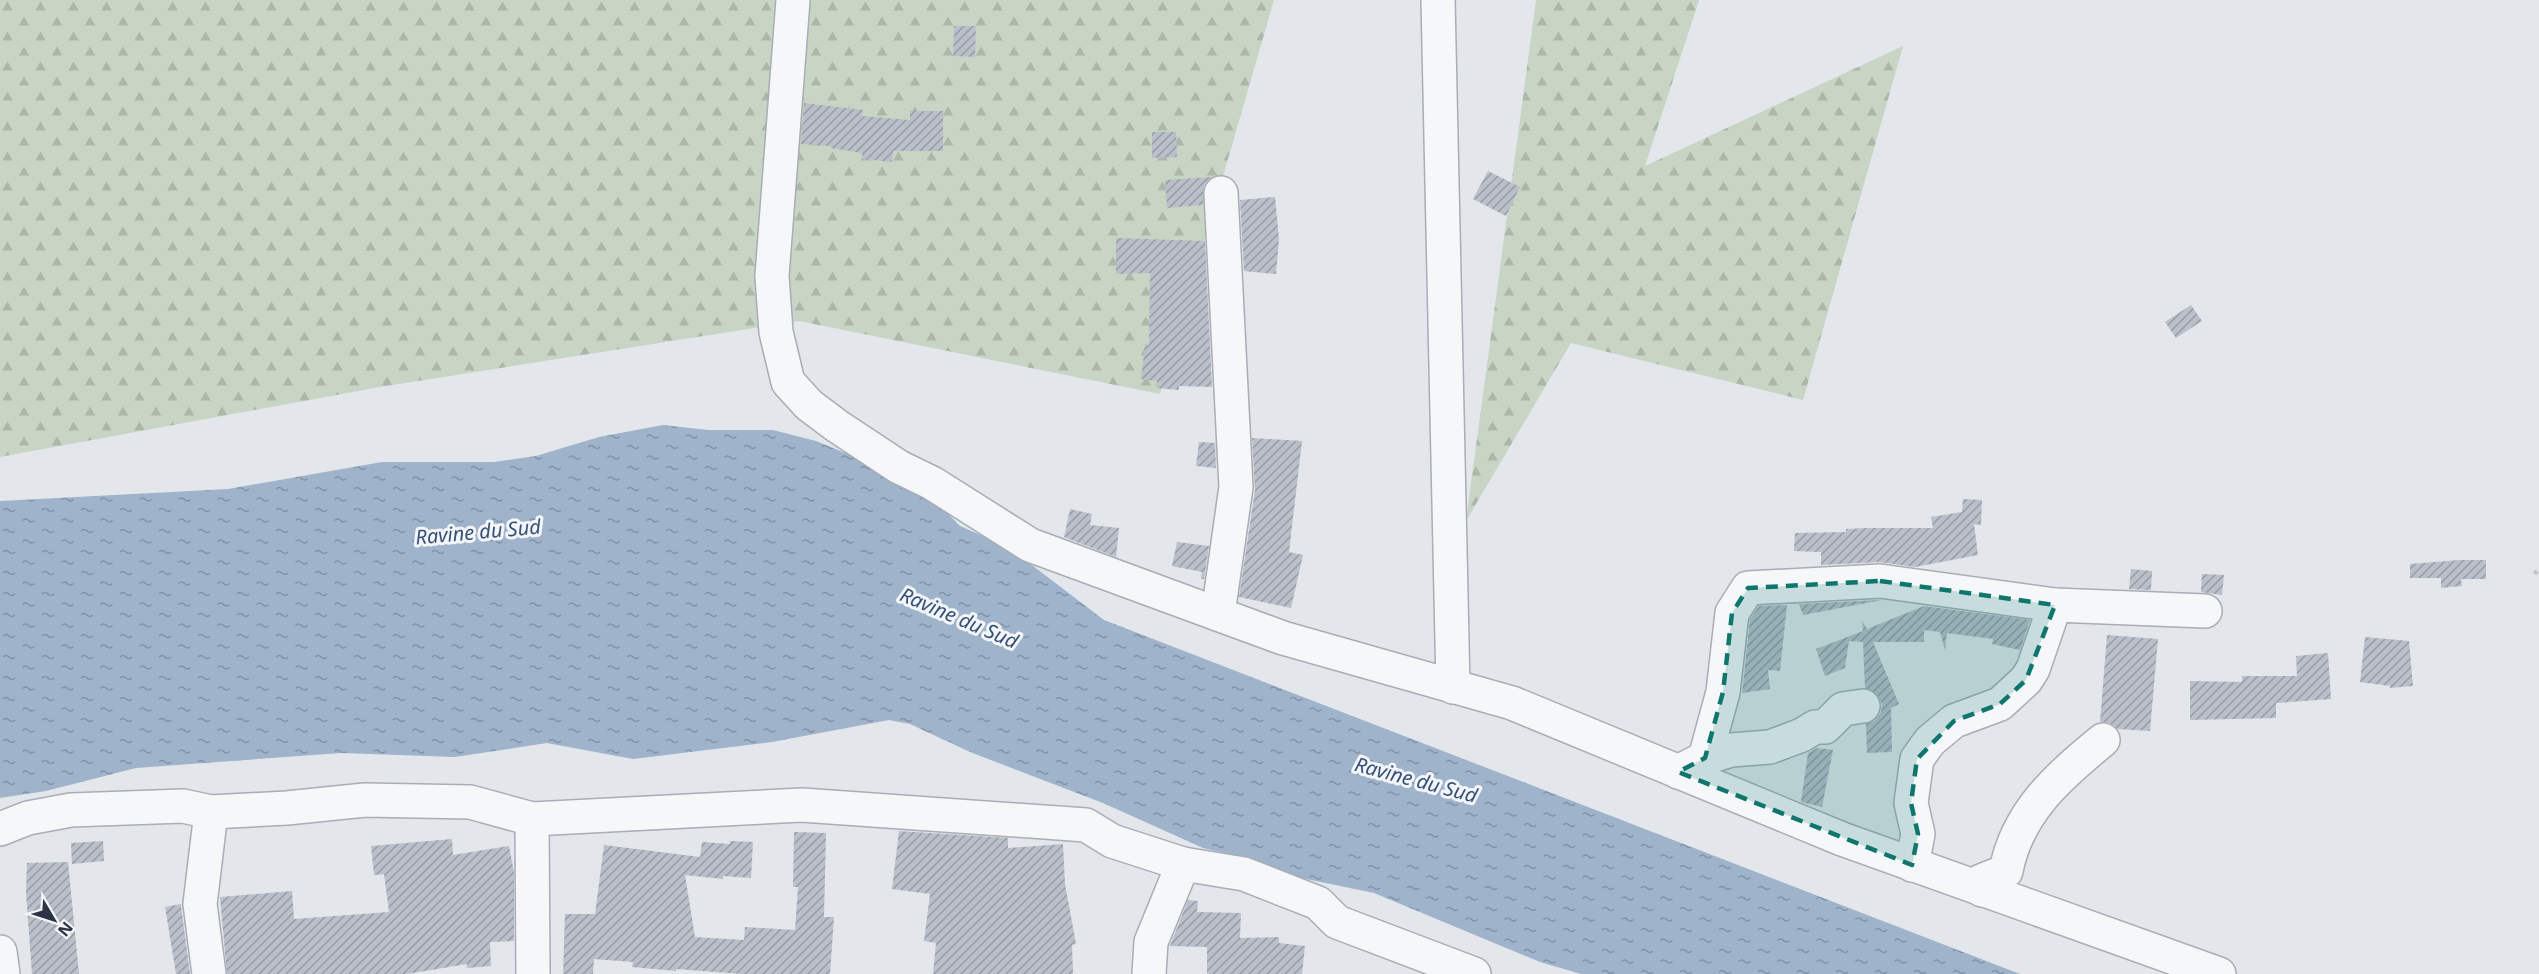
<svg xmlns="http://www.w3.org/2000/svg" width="2539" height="974" viewBox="0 0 2539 974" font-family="'Noto Sans',sans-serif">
	<defs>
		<pattern id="forest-firs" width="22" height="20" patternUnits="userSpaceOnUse" patternTransform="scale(1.5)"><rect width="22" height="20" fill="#c8d5c4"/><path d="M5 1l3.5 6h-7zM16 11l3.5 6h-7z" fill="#acb7aa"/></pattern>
		<pattern id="water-ripples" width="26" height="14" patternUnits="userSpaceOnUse" patternTransform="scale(1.5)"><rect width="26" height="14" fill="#9fb3cb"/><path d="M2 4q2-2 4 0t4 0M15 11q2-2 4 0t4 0" fill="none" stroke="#8292a6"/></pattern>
		<pattern id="building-hatch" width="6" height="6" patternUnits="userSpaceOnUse" patternTransform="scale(1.5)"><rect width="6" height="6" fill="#babfc9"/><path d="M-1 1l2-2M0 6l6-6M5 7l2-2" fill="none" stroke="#979ca5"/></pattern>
	</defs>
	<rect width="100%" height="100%" fill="#e3e6eb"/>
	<g fill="url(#forest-firs)">
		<polygon points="0,0 1274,0 1160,394 799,321 380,387 0,457"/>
		<polygon points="1536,0 1699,0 1645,166 1903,46 1803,400 1571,343 1466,521"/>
	</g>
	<polygon fill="url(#water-ripples)" points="663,425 708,430 773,430 816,441 918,483 960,526 1008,547 1104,620 2020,974 1581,974 1540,962 1374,893 1287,875 1246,858 1203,848 1103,803 970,752 910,724 889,720 772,742 633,759 547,743 455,757 341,753 136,768 46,791 0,798 0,501 228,489 382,462 494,462 536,456 599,437"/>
	<g fill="url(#building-hatch)">
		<polygon points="954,26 976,26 975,57 953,56"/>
		<polygon points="804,103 863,110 862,116 910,120 910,111 943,111 943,151 893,151 892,162 862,159 862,153 831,148 831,146 801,144"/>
		<polygon points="1152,132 1176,132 1177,157 1152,158"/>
		<polygon points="1488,171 1520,187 1506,216 1473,199"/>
		<polygon points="1211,177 1204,185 1203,205 1167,208 1165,180"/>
		<polygon points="1275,197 1279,239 1276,274 1244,271 1240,200"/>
		<polygon points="1116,238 1205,241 1212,387 1179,386 1179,390 1156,388 1157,381 1141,379 1145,344 1149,345 1150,273 1116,274"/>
		<polygon points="2191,305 2202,321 2176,338 2165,322"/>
		<polygon points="1252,438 1302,441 1289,552 1303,555 1291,608 1239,597 1255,490"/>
		<polygon points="1199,442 1215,443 1216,468 1196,466"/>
		<polygon points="1963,499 1982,500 1981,525 1974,524 1978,555 1915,567 1879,562 1821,565 1821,552 1794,551 1795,533 1846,532 1846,529 1866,528 1933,528 1931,517 1962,512"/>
		<polygon points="1070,509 1092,514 1090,525 1119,528 1116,557 1064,537"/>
		<polygon points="1177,542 1209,546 1204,579 1201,579 1202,572 1172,566"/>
		<polygon points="2460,560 2486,560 2486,579 2461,579 2462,586 2441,588 2441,578 2410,578 2410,564"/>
		<polygon points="2131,569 2152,571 2151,590 2129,589"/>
		<polygon points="2202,574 2224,575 2222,595 2201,592"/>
		<polygon points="1882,600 1803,615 1799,604 1879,600"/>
		<polygon points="1787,605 1780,671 1768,670 1770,689 1742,693 1750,619 1759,606"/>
		<polygon points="1924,606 2030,620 2020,650 1992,644 1993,639 1947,633 1945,650 1940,632 1924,630 1924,642 1873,642 1899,704 1891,708 1892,752 1867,753 1866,724 1875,720 1881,712 1882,704 1877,694 1865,688 1863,642 1849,641 1845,668 1825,676 1816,649 1863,631 1862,621 1867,629"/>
		<polygon points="2107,635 2158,639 2150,731 2118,729 2110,723 2100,722"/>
		<polygon points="2365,637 2409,641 2413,686 2390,688 2390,686 2360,682"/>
		<polygon points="2328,653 2331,699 2276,703 2276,718 2190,720 2190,681 2242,682 2242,676 2297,676 2296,656"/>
		<polygon points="1817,748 1833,750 1822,807 1801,802 1808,753"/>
		<polygon points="899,831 1008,838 1008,848 1063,844 1065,884 1076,944 1072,945 1073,974 933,974 936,943 924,941 930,894 892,889"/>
		<polygon points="794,832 826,833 824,917 834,917 830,974 742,974 676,969 676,971 632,967 633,962 594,959 593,974 563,974 565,914 595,914 604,845 700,857 702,842 730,844 730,841 753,842 751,878 723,876 723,879 685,875 695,937 744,940 745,927 795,930 798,887 793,887"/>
		<polygon points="452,839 453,855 509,846 514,872 514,941 490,942 491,966 467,968 467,964 407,974 227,974 220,897 292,891 294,919 389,912 384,874 374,875 371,846"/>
		<polygon points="103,841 104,861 72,864 71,843"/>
		<polygon points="68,862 79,974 32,974 26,893 27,863"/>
		<polygon points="1188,900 1198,901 1197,912 1241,913 1240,938 1279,937 1279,943 1305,946 1302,974 1207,974 1207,947 1170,946"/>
		<polygon points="181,904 181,906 190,974 176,974 165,907"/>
	</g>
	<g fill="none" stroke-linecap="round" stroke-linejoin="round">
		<g stroke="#a8adb6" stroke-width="36">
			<g id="minor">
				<polyline points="793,0 772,276 776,332 788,382 809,405 837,426 899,467 932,483 1030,545 1283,638 1512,703 1842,839 2219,974"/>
				<polyline points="1438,0 1453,687"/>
				<polyline points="1218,614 1236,487 1221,193"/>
				<polyline points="1705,758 1731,750 1770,747 1802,735 1815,727 1825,727 1843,709 1863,706"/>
				<polyline points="1678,772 1705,758 1723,692 1732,613 1748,588 1880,581 2055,605"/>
				<polyline points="532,819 533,974"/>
				<polyline points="0,829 28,818 71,810 183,806 211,812 287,808 365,800 470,802 532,819 802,805 1086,825 1112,841 1183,864 1244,874 1318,903 1337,922 1474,974"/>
				<polyline points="1912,865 1918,834 1911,803 1917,759 1930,741 1954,721 2000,704 2026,680 2033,669 2055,605 2205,611"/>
				<path d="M 1982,890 L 1981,881 L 2006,871 C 2017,812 2059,776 2103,740"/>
				<polyline points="0,952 3,974"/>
				<polyline points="209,974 200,904 211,812"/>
				<polyline points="1149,974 1151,942 1183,864"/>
			</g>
		</g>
		<polyline stroke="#c1c4ca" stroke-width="4" stroke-dasharray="4.5 4.5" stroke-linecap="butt" points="2534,571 2539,575"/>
		<use href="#minor" stroke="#f6f7f9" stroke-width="33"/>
	</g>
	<path fill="#0f766e" fill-opacity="0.2" stroke="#0f766e" stroke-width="4.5" stroke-dasharray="12 8" stroke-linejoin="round" d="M 1880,581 L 2055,605 L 2026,680 L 2000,704 L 1954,721 L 1917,759 L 1911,803 L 1918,834 L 1912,865 L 1678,772 L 1705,758 L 1723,692 L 1732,613 L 1748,588 Z"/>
	<g text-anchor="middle" stroke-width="6" stroke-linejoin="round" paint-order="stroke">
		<g font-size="20" font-style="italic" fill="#355178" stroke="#f3f5f8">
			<text transform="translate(478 532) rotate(-5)" y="7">Ravine du Sud</text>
			<text transform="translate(959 618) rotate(23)" y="7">Ravine du Sud</text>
			<text transform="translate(1416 780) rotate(15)" y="7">Ravine du Sud</text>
		</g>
	</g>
	<g transform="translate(54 920) rotate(129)" stroke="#f3f5f8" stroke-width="4.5" paint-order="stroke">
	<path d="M0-4.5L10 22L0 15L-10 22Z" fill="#2b3344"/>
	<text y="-9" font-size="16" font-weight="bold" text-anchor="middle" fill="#2b3344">N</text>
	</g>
</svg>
